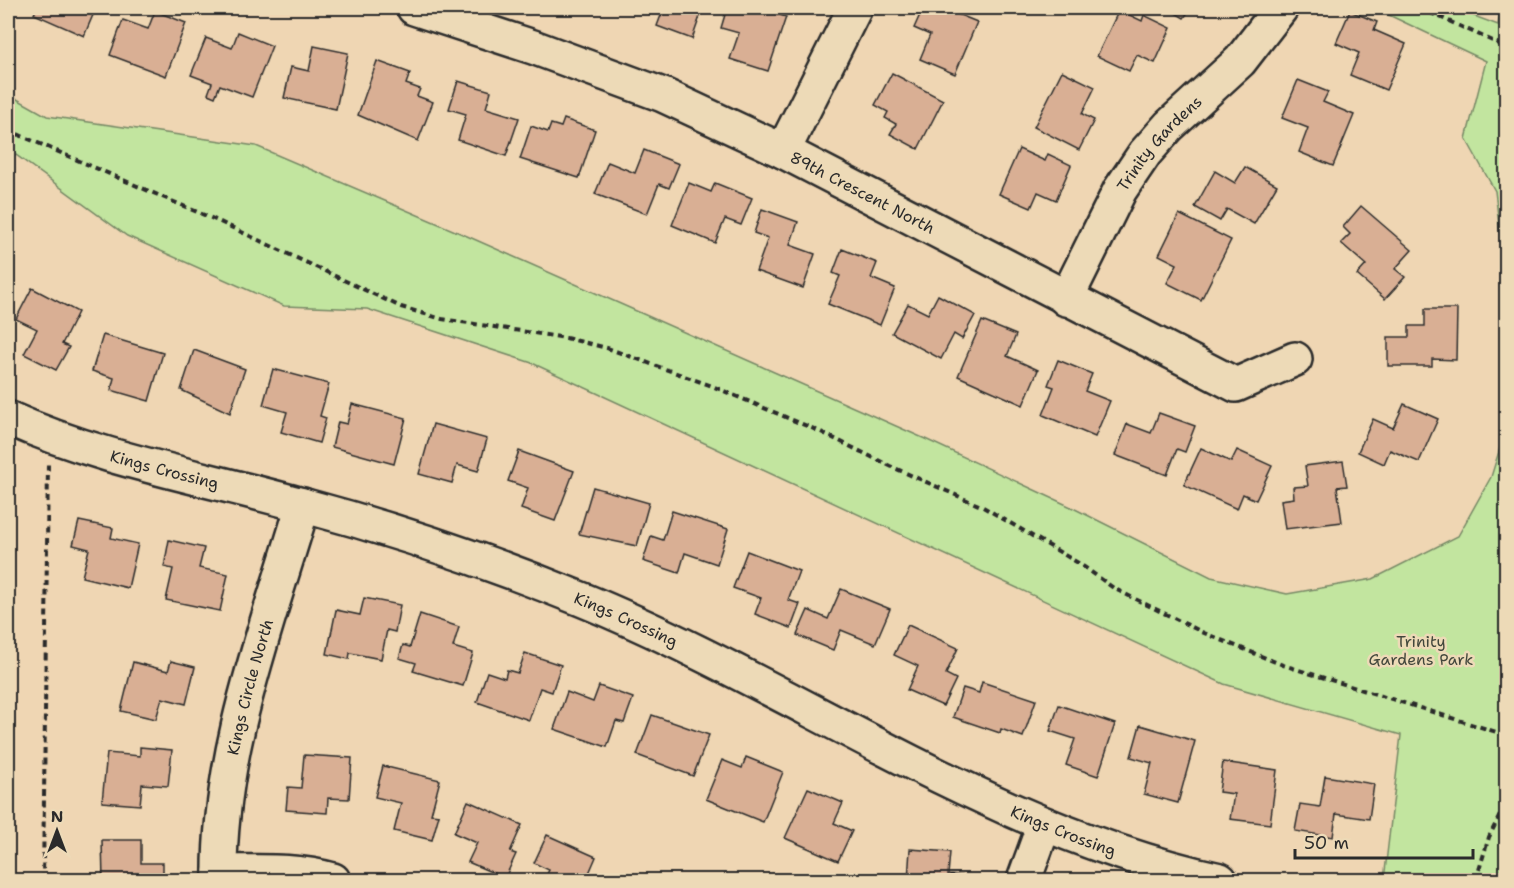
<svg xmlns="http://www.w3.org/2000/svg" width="1514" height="888" viewBox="0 0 1514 888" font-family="'Shantell Sans',sans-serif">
	<rect width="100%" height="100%" fill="#efd6b3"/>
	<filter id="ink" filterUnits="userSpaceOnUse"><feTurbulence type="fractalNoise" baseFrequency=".0167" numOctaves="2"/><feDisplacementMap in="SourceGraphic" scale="12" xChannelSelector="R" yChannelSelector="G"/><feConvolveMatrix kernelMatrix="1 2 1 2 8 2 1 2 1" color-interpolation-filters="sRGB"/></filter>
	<g filter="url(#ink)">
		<g fill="#c2e59f" stroke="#768865" stroke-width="1.5">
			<polygon points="1374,8 1453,8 1498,25 1501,8 1506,8 1506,284 1495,191 1466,139 1486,61"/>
			<polygon points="8,94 47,116 256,146 467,236 923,438 1069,506 1211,577 1287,594 1373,579 1458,536 1491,477 1506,429 1506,880 1384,880 1401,735 1224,684 532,363 367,309 284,306 127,236 8,149"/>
		</g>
		<g fill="#d9af94" stroke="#2b2b2b" stroke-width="1.5">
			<polygon points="37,8 96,8 84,36 34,14"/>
			<polygon points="657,8 703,8 692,39 657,26 663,10"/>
			<polygon points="727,8 758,8 786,17 768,71 730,59 739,33 721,28"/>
			<polygon points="923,8 951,8 950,11 977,22 955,74 920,59 930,35 914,28"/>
			<polygon points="1167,8 1191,8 1184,18"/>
			<polygon points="1119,10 1142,21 1144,15 1171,28 1155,63 1137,55 1129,71 1097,56"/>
			<polygon points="155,11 186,23 166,76 110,55 123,20 148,29"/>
			<polygon points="1350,11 1377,22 1374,30 1406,44 1386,90 1350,75 1359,53 1336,43"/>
			<polygon points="238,32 272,46 252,97 220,85 215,97 208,94 212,83 191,75 206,38 232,48"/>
			<polygon points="314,46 348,53 336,109 284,98 291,67 309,71"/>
			<polygon points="377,61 410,73 406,84 420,89 417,96 433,102 418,141 358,115"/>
			<polygon points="1062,71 1095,87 1082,114 1094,120 1079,150 1034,127"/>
			<polygon points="892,73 943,100 918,149 890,134 896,124 885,118 888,112 875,105"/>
			<polygon points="1298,80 1328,92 1323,102 1354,115 1333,166 1299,152 1308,128 1282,118"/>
			<polygon points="458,81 491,91 486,108 519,118 506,156 458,140 466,114 449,109"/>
			<polygon points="564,119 595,130 579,178 520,159 531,126 548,132 551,124 561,127"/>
			<polygon points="1019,149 1045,161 1048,154 1071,165 1056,200 1038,192 1031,208 999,194"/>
			<polygon points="644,150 679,164 669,188 659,184 647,214 595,194 608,162 635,173"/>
			<polygon points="1245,167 1277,185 1254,224 1227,209 1220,221 1195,207 1215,171 1235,183"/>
			<polygon points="689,183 711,192 715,183 752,198 741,225 725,219 715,243 672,225"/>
			<polygon points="1361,206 1412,250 1395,269 1405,277 1385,299 1357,275 1366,265 1341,243 1350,234 1343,227"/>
			<polygon points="762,209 798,222 790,245 815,254 803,288 756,271 768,238 754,233"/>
			<polygon points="1179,214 1231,240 1201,300 1167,283 1177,264 1159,255"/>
			<polygon points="842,249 877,263 871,278 895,288 880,325 828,304 840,276 833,273"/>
			<polygon points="32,288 78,312 62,344 69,347 56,370 24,354 37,329 16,319"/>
			<polygon points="938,295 975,315 962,339 954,334 941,359 892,333 908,304 928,314"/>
			<polygon points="1425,309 1457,309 1456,360 1432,359 1432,366 1388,366 1388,337 1409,337 1409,326 1425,326"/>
			<polygon points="982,321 1016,335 1007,356 1038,370 1023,405 958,376"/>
			<polygon points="103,335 163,353 149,401 111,390 114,378 92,371"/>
			<polygon points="194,350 245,369 230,413 181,390"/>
			<polygon points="1058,360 1092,374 1085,391 1110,401 1095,437 1043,415 1054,387 1048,385"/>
			<polygon points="273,369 329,384 320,416 326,418 319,443 281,432 287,412 263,405"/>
			<polygon points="352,404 406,418 394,464 332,447 338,422 347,424"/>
			<polygon points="1404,404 1438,419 1419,462 1390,450 1384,464 1358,452 1373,419 1393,428"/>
			<polygon points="1159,413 1195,426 1185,452 1177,449 1167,475 1115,455 1127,424 1151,433"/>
			<polygon points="433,424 487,439 478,471 457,465 452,483 419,474"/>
			<polygon points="1201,448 1231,462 1237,450 1272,466 1256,500 1243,494 1237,509 1184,485"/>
			<polygon points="519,451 574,471 555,521 521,509 528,488 508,481"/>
			<polygon points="1343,461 1347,486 1337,487 1342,522 1285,529 1281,500 1294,498 1293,487 1308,486 1305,466"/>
			<polygon points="593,487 649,503 637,546 579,534"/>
			<polygon points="672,511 728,529 717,564 685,553 679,573 643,561 651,536 663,540"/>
			<polygon points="79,521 113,528 111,538 138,544 128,588 82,577 89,549 73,545"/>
			<polygon points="169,540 204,548 199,568 228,574 220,611 166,600 173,569 164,567"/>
			<polygon points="747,551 799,571 788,600 800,604 791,628 755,614 761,598 733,588"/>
			<polygon points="841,589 890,609 875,644 841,630 833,650 797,635 808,610 828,619"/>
			<polygon points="364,598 400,605 395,632 387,630 381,659 350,653 349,659 327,654 336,610 360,615"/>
			<polygon points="420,614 459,627 453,647 473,653 463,686 413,671 416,663 399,658 403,645 410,647"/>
			<polygon points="908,625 958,648 946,674 956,679 943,706 907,690 918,666 894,655"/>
			<polygon points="525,653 561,665 552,692 540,688 529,720 477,702 487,672 505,678 507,670 518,673"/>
			<polygon points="171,661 195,667 186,704 162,698 156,719 121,711 133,662 168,671"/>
			<polygon points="982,682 1036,700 1023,737 1001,729 1000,733 953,717 963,688 979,693"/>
			<polygon points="599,686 633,698 624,723 616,721 607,747 554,729 567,692 593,702"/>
			<polygon points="1059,705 1115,724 1098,776 1066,765 1075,739 1050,731"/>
			<polygon points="652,715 709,735 693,776 637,755"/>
			<polygon points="1140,725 1195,741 1178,803 1144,794 1152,763 1131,757"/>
			<polygon points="140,747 172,750 168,786 142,784 140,805 102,802 107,753 140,756"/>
			<polygon points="304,755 352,758 349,799 328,798 327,813 286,810 288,787 301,788"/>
			<polygon points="746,757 783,772 763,822 706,799 722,760 742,768"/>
			<polygon points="1223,762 1277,770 1270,824 1230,819 1234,794 1219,792"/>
			<polygon points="383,766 440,780 431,814 439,815 432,840 394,831 401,803 375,797"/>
			<polygon points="1325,776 1374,784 1369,819 1336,814 1333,837 1295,831 1300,804 1320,807"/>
			<polygon points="808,788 843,803 834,823 852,831 838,861 785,838"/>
			<polygon points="468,801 522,825 510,852 516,854 505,878 468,862 477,843 454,833"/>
			<polygon points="547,835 596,857 586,880 544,880 549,870 534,863"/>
			<polygon points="102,840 141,840 141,863 163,863 163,880 103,880"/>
			<polygon points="910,849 950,852 948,875 963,876 962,880 908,880"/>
			<polygon points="613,872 633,880 610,880"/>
		</g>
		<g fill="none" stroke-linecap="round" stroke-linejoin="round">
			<g stroke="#2b2b2b" stroke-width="38">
				<g id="minor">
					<path id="s1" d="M 414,8 L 533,47 L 663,95 L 783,151 L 1236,385 L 1295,359"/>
					<polyline points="783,151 855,8"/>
					<path id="s2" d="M 1066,299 L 1120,190 L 1145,153 L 1169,126 L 1240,61 L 1281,8"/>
					<path id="s3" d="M 8,418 C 102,460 203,477 302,505 C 396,530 490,562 581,599 C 796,687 989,830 1220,880"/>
					<path d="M 220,872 C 258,872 297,869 333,880"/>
					<path id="s4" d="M 220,880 C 218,751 267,627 303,505"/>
					<polyline points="1024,880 1044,825"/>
				</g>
			</g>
			<g stroke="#2b2b2b" stroke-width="4" stroke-dasharray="6 4.5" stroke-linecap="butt">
				<polyline points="1420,8 1506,47"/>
				<polyline points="8,130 218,221 401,307 442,319 566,338 607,348 712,386 821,432 890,466 983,507 1080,564 1115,589 1204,633 1283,665 1506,735"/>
				<polyline points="43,880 48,464"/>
				<polyline points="1476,880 1489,837 1506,803"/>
			</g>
			<use href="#minor" stroke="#eddab7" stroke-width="33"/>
		</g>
	</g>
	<g text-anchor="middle" stroke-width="5" stroke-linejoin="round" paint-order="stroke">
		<g font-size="16" fill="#2b2b2b" stroke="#eddab7">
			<text dy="6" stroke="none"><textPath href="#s2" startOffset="183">Trinity Gardens</textPath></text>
			<text dy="6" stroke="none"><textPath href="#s1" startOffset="486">89th Crescent North</textPath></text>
			<text dy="6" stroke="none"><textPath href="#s3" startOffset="165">Kings Crossing</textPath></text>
			<text dy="6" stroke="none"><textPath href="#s3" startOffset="651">Kings Crossing</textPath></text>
			<text dy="6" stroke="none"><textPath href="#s4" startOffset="196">Kings Circle North</textPath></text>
			<text dy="6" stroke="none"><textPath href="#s3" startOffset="1137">Kings Crossing</textPath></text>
		</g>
		<g font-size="16" fill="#42473c" stroke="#eddab7">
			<text x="1421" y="647">Trinity<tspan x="1421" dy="18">Gardens Park</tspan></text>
		</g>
	</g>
	<rect width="1514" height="888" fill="none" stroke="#eddab7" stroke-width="30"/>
	<rect x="15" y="15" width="1484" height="858" fill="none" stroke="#2b2b2b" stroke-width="2" filter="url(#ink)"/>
	<g transform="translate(57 831)" stroke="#eddab7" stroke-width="4.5" paint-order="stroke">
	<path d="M0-4.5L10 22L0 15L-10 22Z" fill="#2b2b2b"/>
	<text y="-9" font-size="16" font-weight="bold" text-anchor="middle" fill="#2b2b2b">N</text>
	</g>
	<path d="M1295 849v9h178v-9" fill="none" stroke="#2b2b2b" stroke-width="3"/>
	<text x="1304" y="849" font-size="18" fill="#2b2b2b" stroke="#eddab7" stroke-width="4.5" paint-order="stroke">50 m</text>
</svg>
